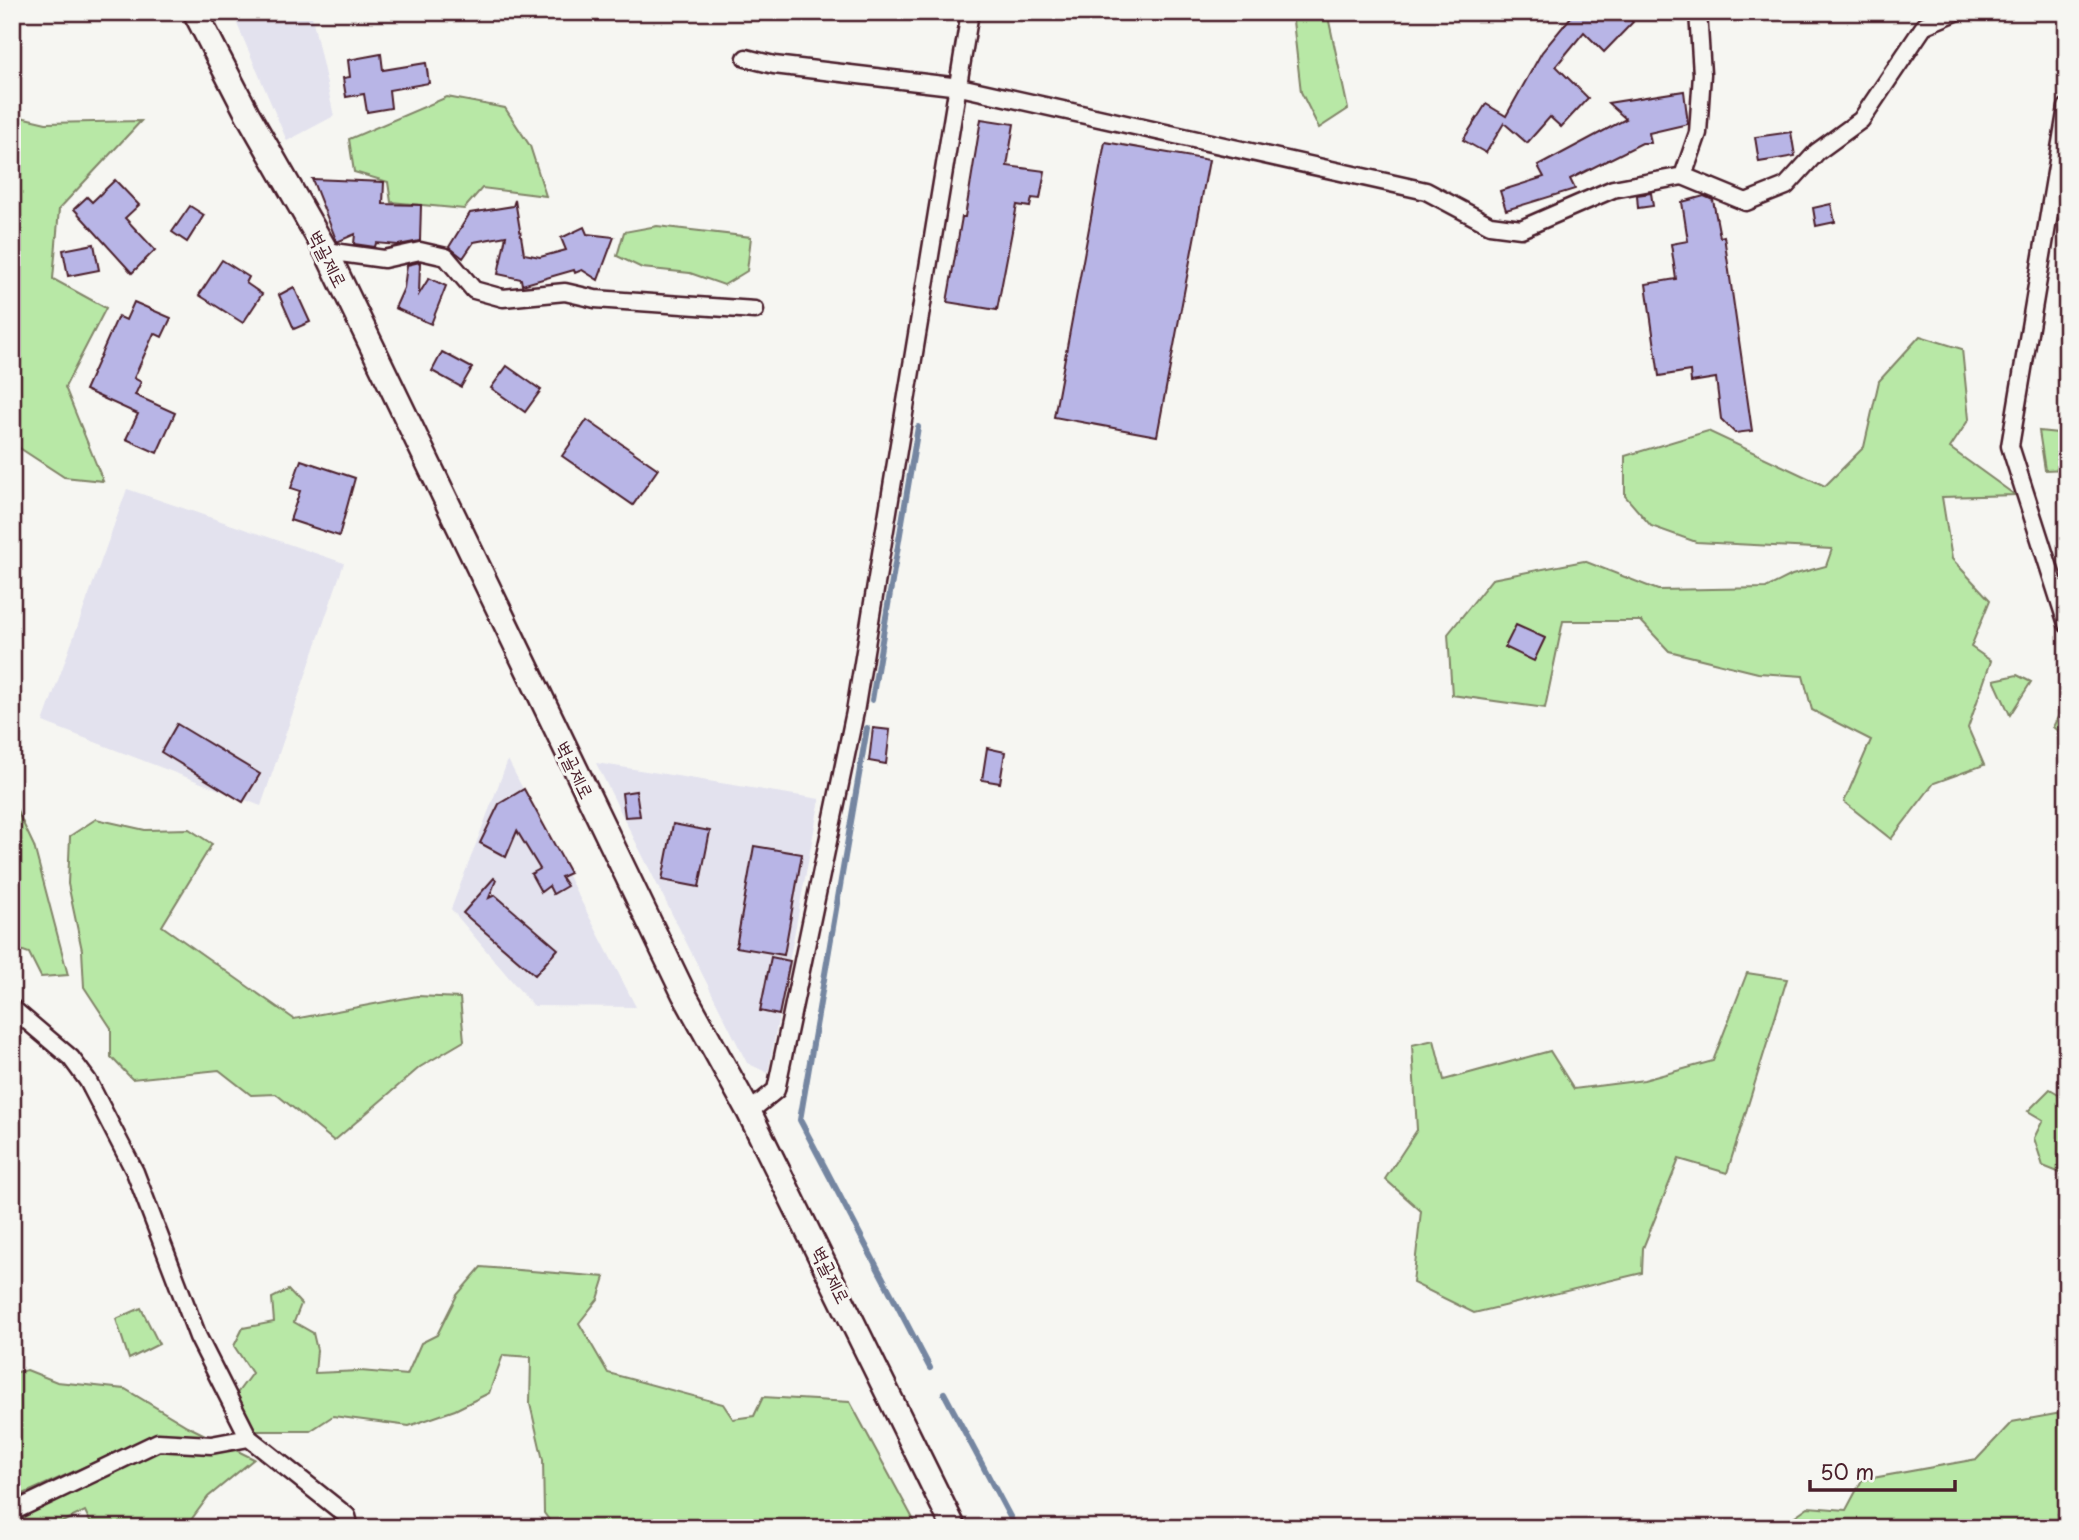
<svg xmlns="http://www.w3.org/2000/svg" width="2079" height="1540" viewBox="0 0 2079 1540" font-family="'Playpen Sans','Poor Story',sans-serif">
	<rect width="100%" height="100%" fill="#f6f6f2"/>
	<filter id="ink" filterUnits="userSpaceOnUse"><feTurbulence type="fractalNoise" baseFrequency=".0143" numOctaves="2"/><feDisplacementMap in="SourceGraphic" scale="14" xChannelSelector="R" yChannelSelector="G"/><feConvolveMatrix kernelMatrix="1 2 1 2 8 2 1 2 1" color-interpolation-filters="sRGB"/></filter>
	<g filter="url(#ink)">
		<g fill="#e3e2ee">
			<polygon points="232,12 311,12 334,116 287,141"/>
			<polygon points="127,489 344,563 261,806 43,722"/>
			<polygon points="508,760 636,1007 533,1006 451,909"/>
			<polygon points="596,763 820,799 768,1073 747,1063"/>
		</g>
		<g fill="#b8e8a6" stroke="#818468" stroke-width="2">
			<polygon points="1292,12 1327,12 1348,109 1319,128 1301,92"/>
			<polygon points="447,97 505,108 530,146 546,196 482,188 464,209 391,202 388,182 354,172 349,139"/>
			<polygon points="12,115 46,123 141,121 59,209 53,279 106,308 65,387 103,481 64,477 12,443"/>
			<polygon points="657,226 751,237 747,271 724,285 690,273 642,268 617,256 624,232"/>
			<polygon points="1920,336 1962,349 1969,419 1950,448 2015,495 1942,497 1952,559 1990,600 1971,647 1991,661 1968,728 1984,765 1934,783 1891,839 1844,802 1871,740 1812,710 1803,676 1758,673 1669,651 1641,621 1563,621 1545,708 1452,695 1448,634 1492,579 1584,561 1658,590 1766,588 1792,575 1826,566 1832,549 1696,542 1651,526 1625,496 1625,456 1708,431 1825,486 1864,447 1879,381"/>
			<polygon points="2039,431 2067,434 2067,469 2045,470"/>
			<polygon points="2017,675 2031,682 2010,715 1994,680"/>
			<polygon points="2067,699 2067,739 2053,727"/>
			<polygon points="14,804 34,846 68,975 41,977 29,953 12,947"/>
			<polygon points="96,819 145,830 189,829 212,844 162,926 294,1019 417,996 460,998 464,1041 420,1067 334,1141 276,1094 251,1095 219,1070 132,1079 111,1057 111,1028 84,987 82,950 68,884 70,836"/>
			<polygon points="1747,973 1787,979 1727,1173 1679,1159 1643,1248 1642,1273 1474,1313 1413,1283 1421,1211 1385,1179 1417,1130 1412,1045 1434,1040 1444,1080 1550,1051 1574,1089 1644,1080 1713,1061"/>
			<polygon points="2050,1089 2067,1099 2067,1169 2063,1174 2043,1166 2034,1138 2043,1120 2028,1111"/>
			<polygon points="481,1267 605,1277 598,1299 579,1323 608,1373 723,1404 733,1419 754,1416 763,1397 850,1402 918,1528 555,1528 544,1513 543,1460 530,1404 531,1357 503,1355 489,1393 455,1410 409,1426 333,1416 310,1431 255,1431 235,1396 252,1373 234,1346 243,1328 274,1322 272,1298 288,1290 301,1304 294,1322 313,1333 317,1350 315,1373 360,1371 407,1375 421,1343 437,1335 457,1295"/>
			<polygon points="141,1308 159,1344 129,1359 116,1319"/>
			<polygon points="27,1370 57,1382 125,1389 187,1426 254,1459 208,1497 185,1528 93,1528 85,1511 50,1528 12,1528 12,1518 139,1460 136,1444 12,1499 12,1373"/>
			<polygon points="2067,1412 2067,1510 2058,1514 2064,1528 1778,1528 1808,1507 1846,1510 1862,1480 1977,1459 2012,1422"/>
		</g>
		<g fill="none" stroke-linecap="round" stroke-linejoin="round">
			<g stroke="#7486a1" stroke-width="6">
				<polyline points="872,700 918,427"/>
				<polyline points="867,728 800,1120 930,1368"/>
				<polyline points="944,1393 1016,1528"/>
			</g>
		</g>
		<g fill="#b8b5e6" stroke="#4a1f2b" stroke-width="2">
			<polygon points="1575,12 1623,12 1633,22 1604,52 1584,32 1556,66 1588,98 1561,127 1550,117 1527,143 1504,123 1486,153 1463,140 1486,104 1506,116 1542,52"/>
			<polygon points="381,54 383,70 426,63 429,83 389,90 391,108 367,112 364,94 346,97 343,78 350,77 348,60"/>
			<polygon points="1684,91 1688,124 1649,133 1651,143 1642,143 1570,179 1575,189 1506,210 1500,191 1544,177 1538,166 1626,119 1608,103"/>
			<polygon points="981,119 1014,124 1007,166 1045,171 1040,199 1032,198 1030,207 1017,205 997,310 947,302 962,217 965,217"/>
			<polygon points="1791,132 1795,156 1759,162 1755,137"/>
			<polygon points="1105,142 1209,160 1157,436 1054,417"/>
			<polygon points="312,179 384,182 383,204 421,205 420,241 398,245 376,243 375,247 354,244 355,234 337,242"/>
			<polygon points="115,180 139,205 125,218 155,250 132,273 74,209 87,197 92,202"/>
			<polygon points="1651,193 1653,206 1638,208 1637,195"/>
			<polygon points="1704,196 1713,200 1720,237 1724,236 1752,431 1735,433 1721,419 1716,378 1691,382 1690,371 1659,376 1646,284 1676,279 1671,244 1688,241 1682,202"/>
			<polygon points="515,200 524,254 540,257 566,250 561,238 584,227 587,234 614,237 598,280 582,270 575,273 574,270 522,285 521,279 498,274 506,236 474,242 463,258 449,247 470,213 513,206"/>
			<polygon points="1831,204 1835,222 1816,226 1813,208"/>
			<polygon points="190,206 204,215 187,242 172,232"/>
			<polygon points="94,244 99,270 68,276 63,250"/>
			<polygon points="222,260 249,277 246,283 262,294 243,323 199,295"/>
			<polygon points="420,262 419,294 429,278 446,286 431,324 395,308 404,288 407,265"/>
			<polygon points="294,287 310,322 294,329 279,295"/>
			<polygon points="134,302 171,318 162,337 154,333 134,378 141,382 135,395 175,413 157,453 126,439 138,414 85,390 118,316 126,320"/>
			<polygon points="442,352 472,368 461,387 432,371"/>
			<polygon points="507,366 541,390 525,412 491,388"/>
			<polygon points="587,420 658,469 633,505 562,456"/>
			<polygon points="301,460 355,478 339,536 290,520 300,491 291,488"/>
			<polygon points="1516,625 1545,638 1534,661 1505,647"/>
			<polygon points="177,724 260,774 243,802 161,752"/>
			<polygon points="873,728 890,730 886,764 869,761"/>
			<polygon points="987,748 1005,752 1000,783 982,780"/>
			<polygon points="524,789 570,873 561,877 567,886 553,894 549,886 541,892 531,874 540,869 517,831 506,857 480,843 499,804"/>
			<polygon points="636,791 640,816 625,817 622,793"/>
			<polygon points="673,824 710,831 699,887 662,880"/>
			<polygon points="754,846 802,854 784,955 736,947"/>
			<polygon points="494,878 496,880 489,898 495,895 558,949 535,975 463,913"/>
			<polygon points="771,957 790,961 779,1015 760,1011"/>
		</g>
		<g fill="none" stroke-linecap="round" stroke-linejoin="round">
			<g stroke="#4a1f2b" stroke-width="21">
				<g id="street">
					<polyline points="746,58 774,65 960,87 1426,191 1490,225 1521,229 1613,189 1683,176 1698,133 1702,74 1698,12"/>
					<polyline points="2067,107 2010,446 2067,624"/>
					<polyline points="1683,176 1746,202 1786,186 1817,152 1861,120 1925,25 1956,12"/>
					<polyline points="326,251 384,259 420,251 446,257 474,290 503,298 565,292 595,299 755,310"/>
					<polyline points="12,1008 71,1058 88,1081 135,1172 198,1337 249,1438"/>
					<polyline points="749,1112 776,1090 855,712 970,12"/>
					<polyline points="12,1512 158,1442 211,1445 249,1438 347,1516 350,1528"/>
				</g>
			</g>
			<g stroke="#4a1f2b" stroke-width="28">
				<polyline id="secondary" points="195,12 247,113 326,251 684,994 749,1112 954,1528"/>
			</g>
			<use href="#street" stroke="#f6f6f2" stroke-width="16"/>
			<use href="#secondary" stroke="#f6f6f2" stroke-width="23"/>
		</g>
	</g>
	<g text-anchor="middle" stroke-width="6" stroke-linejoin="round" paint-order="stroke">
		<g font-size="19" fill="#4a1f2b" stroke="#f6f6f2">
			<text transform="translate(328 259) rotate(63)" y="7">벽골제로</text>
			<text transform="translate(575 770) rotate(64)" y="7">벽골제로</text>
			<text transform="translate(831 1275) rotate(63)" y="7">벽골제로</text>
		</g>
	</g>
	<rect width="2079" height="1540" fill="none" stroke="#f6f6f2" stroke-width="42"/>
	<rect x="21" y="21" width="2037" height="1498" fill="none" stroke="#4a1f2b" stroke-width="2.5" filter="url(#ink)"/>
	<path d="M1810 1480v10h145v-10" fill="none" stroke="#4a1f2b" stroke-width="3.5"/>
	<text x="1820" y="1480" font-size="21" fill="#4a1f2b" stroke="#f6f6f2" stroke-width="5" paint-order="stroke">50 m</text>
</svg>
